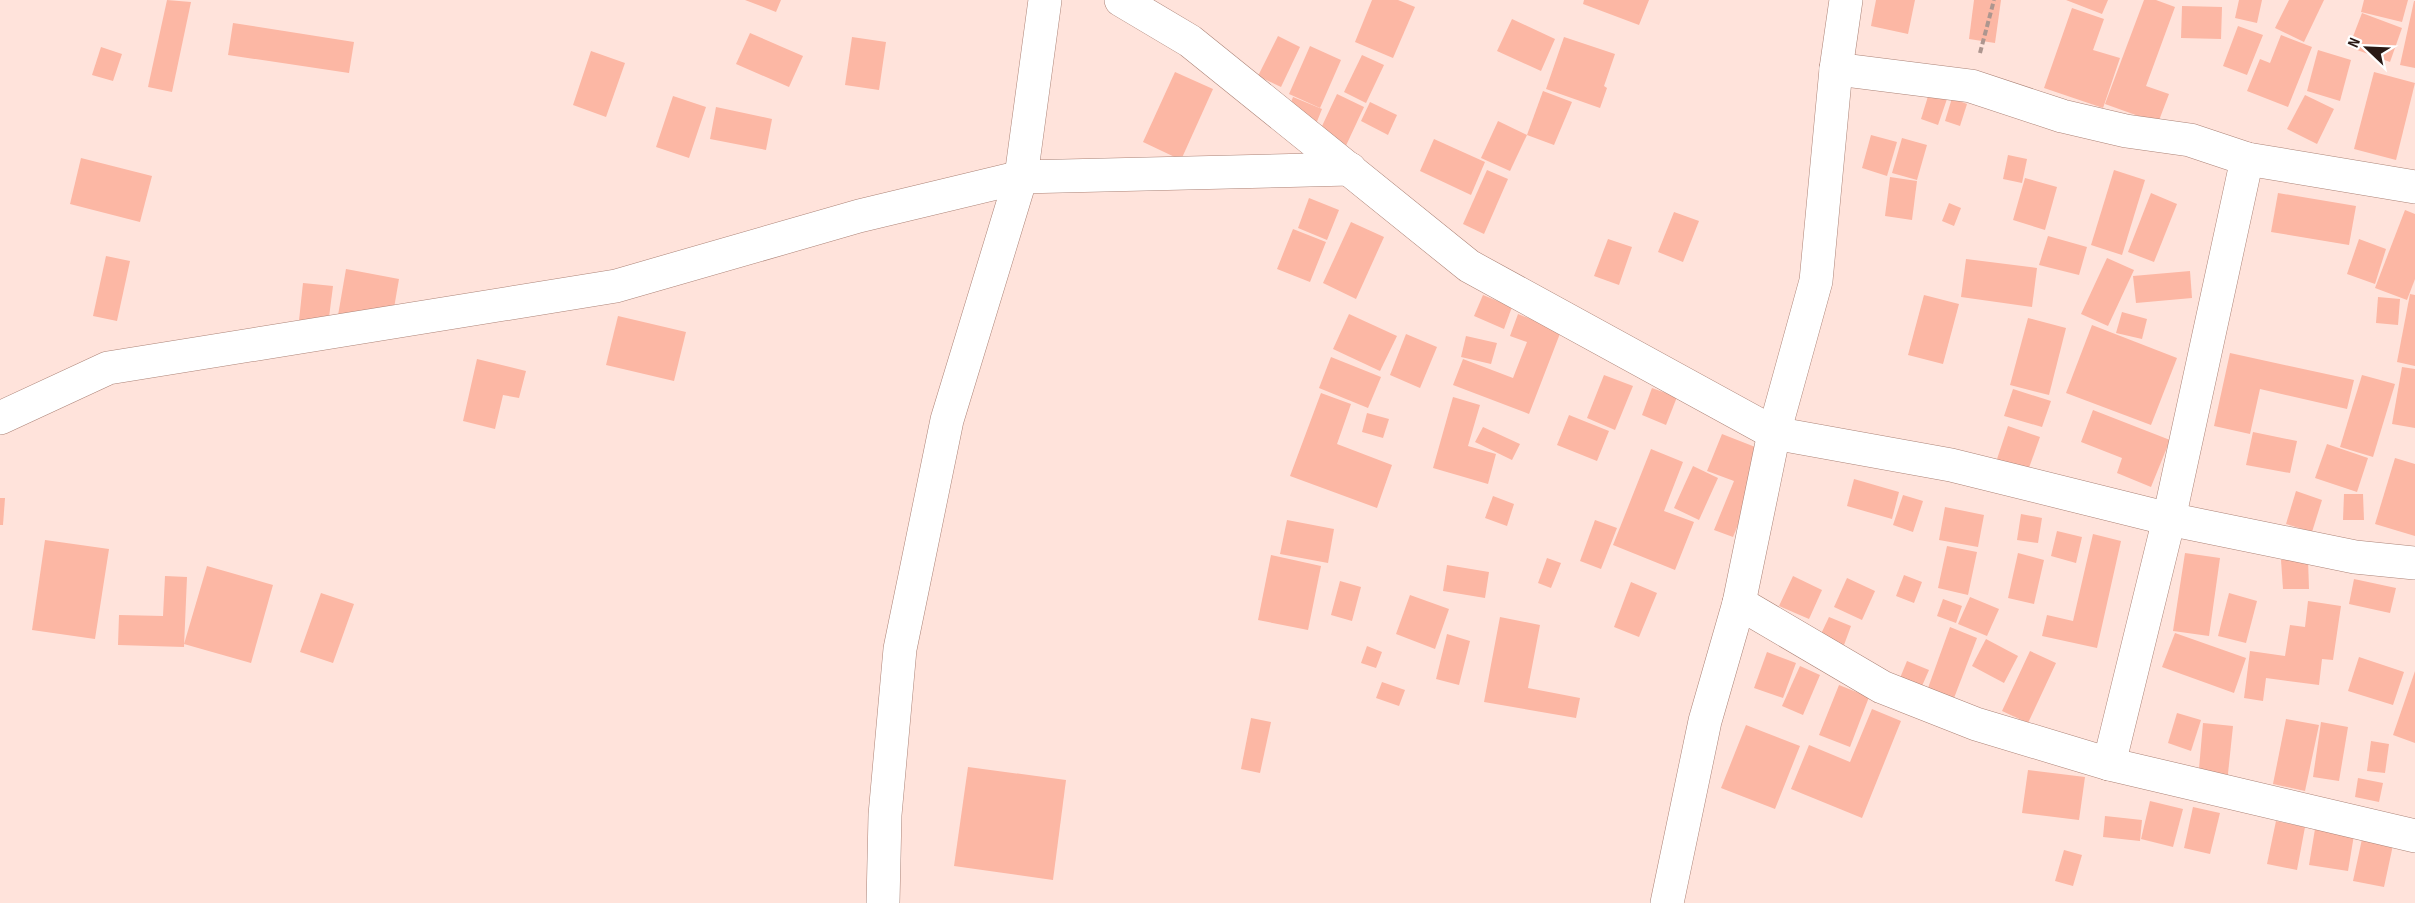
<svg xmlns="http://www.w3.org/2000/svg" width="2415" height="903" viewBox="0 0 2415 903" font-family="'Sofia Sans Condensed',sans-serif">
	<rect width="100%" height="100%" fill="#ffe3db"/>
	<g fill="#fcb7a4">
		<polygon points="167,0 191,2 172,92 148,87"/>
		<polygon points="745,0 781,0 776,12"/>
		<polygon points="1372,0 1398,0 1415,7 1393,58 1355,42"/>
		<polygon points="1584,0 1649,0 1639,25 1583,4"/>
		<polygon points="1876,0 1915,0 1908,34 1871,26"/>
		<polygon points="1974,0 2001,0 1995,43 1969,39"/>
		<polygon points="2066,0 2108,0 2102,14"/>
		<polygon points="2144,0 2156,0 2175,7 2146,86 2169,94 2158,123 2105,104"/>
		<polygon points="2239,0 2262,0 2257,23 2235,18"/>
		<polygon points="2289,0 2324,0 2304,42 2275,28"/>
		<polygon points="2364,0 2408,0 2402,22 2361,12"/>
		<polygon points="2414,1 2415,1 2415,68 2400,65"/>
		<polygon points="2182,6 2222,7 2221,39 2181,38"/>
		<polygon points="2072,8 2104,19 2093,50 2120,58 2103,108 2044,88"/>
		<polygon points="2362,13 2402,28 2390,62 2349,47"/>
		<polygon points="1512,19 1555,39 1541,71 1497,51"/>
		<polygon points="233,23 354,42 349,73 228,55"/>
		<polygon points="2238,26 2263,35 2247,75 2223,66"/>
		<polygon points="750,33 803,56 789,87 736,64"/>
		<polygon points="2281,35 2312,47 2288,107 2247,91 2260,59 2270,63"/>
		<polygon points="1278,36 1300,47 1281,87 1258,76"/>
		<polygon points="852,37 886,42 879,90 845,85"/>
		<polygon points="1564,37 1615,54 1604,86 1607,88 1600,108 1546,89"/>
		<polygon points="1310,46 1341,60 1320,108 1289,94"/>
		<polygon points="101,47 122,54 113,81 92,75"/>
		<polygon points="2318,50 2351,60 2340,101 2307,91"/>
		<polygon points="591,51 625,63 606,117 573,105"/>
		<polygon points="1362,55 1384,65 1366,103 1344,92"/>
		<polygon points="1175,72 1213,89 1181,160 1143,142"/>
		<polygon points="2374,72 2415,83 2396,160 2354,149"/>
		<polygon points="1543,91 1572,102 1554,145 1527,135"/>
		<polygon points="1929,93 1947,99 1938,125 1921,119"/>
		<polygon points="1337,94 1364,107 1343,152 1316,139"/>
		<polygon points="2305,95 2334,109 2317,144 2287,129"/>
		<polygon points="673,96 706,107 689,158 656,147"/>
		<polygon points="1293,97 1322,109 1316,124 1287,113"/>
		<polygon points="1952,98 1967,104 1960,126 1945,121"/>
		<polygon points="1370,102 1397,115 1388,135 1361,121"/>
		<polygon points="716,107 772,119 766,150 710,139"/>
		<polygon points="1498,121 1527,135 1510,171 1481,158"/>
		<polygon points="1871,135 1897,142 1887,176 1862,168"/>
		<polygon points="1902,138 1927,145 1917,180 1892,173"/>
		<polygon points="1434,139 1485,162 1471,195 1420,171"/>
		<polygon points="2008,155 2027,159 2022,183 2003,179"/>
		<polygon points="81,158 152,176 140,222 70,204"/>
		<polygon points="1487,170 1508,179 1484,234 1463,224"/>
		<polygon points="2114,170 2145,180 2122,255 2091,245"/>
		<polygon points="1890,177 1917,181 1912,220 1885,216"/>
		<polygon points="2025,178 2057,187 2045,230 2013,220"/>
		<polygon points="2151,193 2177,204 2154,262 2128,252"/>
		<polygon points="2278,193 2356,206 2349,245 2271,232"/>
		<polygon points="1309,198 1339,210 1327,240 1298,228"/>
		<polygon points="1949,203 1961,208 1954,226 1942,221"/>
		<polygon points="2405,210 2415,214 2415,279 2407,300 2375,288"/>
		<polygon points="1674,212 1699,221 1683,262 1658,252"/>
		<polygon points="1351,222 1384,237 1356,299 1323,283"/>
		<polygon points="1293,229 1326,242 1310,282 1277,269"/>
		<polygon points="2048,236 2087,247 2079,275 2039,265"/>
		<polygon points="1608,239 1632,247 1619,285 1594,276"/>
		<polygon points="2359,239 2386,249 2375,284 2347,274"/>
		<polygon points="106,256 130,261 117,321 93,316"/>
		<polygon points="2107,258 2134,270 2108,326 2081,314"/>
		<polygon points="1966,259 2037,268 2032,307 1961,297"/>
		<polygon points="346,269 399,279 389,337 336,327"/>
		<polygon points="2190,271 2192,298 2136,303 2133,276"/>
		<polygon points="303,283 333,286 327,333 298,330"/>
		<polygon points="2410,294 2415,295 2415,366 2397,362"/>
		<polygon points="1483,295 1512,307 1504,329 1474,316"/>
		<polygon points="1924,295 1959,304 1943,364 1908,355"/>
		<polygon points="2378,297 2400,299 2398,325 2376,323"/>
		<polygon points="2122,312 2147,319 2142,339 2116,333"/>
		<polygon points="1349,314 1397,336 1380,371 1333,349"/>
		<polygon points="1518,314 1561,331 1529,414 1453,385 1463,359 1513,378 1527,342 1510,336"/>
		<polygon points="618,316 686,332 674,381 606,365"/>
		<polygon points="2028,318 2066,328 2049,395 2010,385"/>
		<polygon points="2092,325 2177,358 2151,425 2066,393"/>
		<polygon points="1406,334 1437,347 1420,388 1390,375"/>
		<polygon points="1466,336 1497,343 1491,364 1461,357"/>
		<polygon points="2230,353 2354,380 2347,409 2260,389 2250,434 2214,426"/>
		<polygon points="1331,357 1381,377 1368,408 1319,388"/>
		<polygon points="477,359 526,371 519,398 503,395 495,429 463,421"/>
		<polygon points="2402,367 2415,369 2415,428 2392,424"/>
		<polygon points="1604,375 1633,386 1615,430 1587,418"/>
		<polygon points="2362,375 2395,384 2373,457 2340,447"/>
		<polygon points="1652,388 1677,397 1666,425 1642,415"/>
		<polygon points="2013,389 2051,401 2042,427 2004,416"/>
		<polygon points="1321,393 1351,404 1337,444 1392,465 1377,508 1290,476"/>
		<polygon points="1453,397 1480,405 1468,446 1496,454 1488,484 1433,468"/>
		<polygon points="2093,410 2170,440 2151,487 2117,473 2122,458 2081,442"/>
		<polygon points="1367,413 1389,419 1383,438 1362,432"/>
		<polygon points="1569,415 1609,431 1597,461 1557,445"/>
		<polygon points="2008,426 2040,437 2025,479 1994,468"/>
		<polygon points="1483,427 1520,444 1512,460 1475,442"/>
		<polygon points="2253,432 2297,441 2290,473 2246,465"/>
		<polygon points="1722,434 1768,452 1733,537 1714,530 1734,481 1707,471"/>
		<polygon points="2327,444 2368,458 2357,492 2315,478"/>
		<polygon points="1651,449 1683,462 1664,511 1694,522 1675,570 1613,545"/>
		<polygon points="2395,458 2415,464 2415,536 2375,524"/>
		<polygon points="1693,466 1718,478 1699,520 1674,508"/>
		<polygon points="1854,479 1899,492 1892,519 1847,506"/>
		<polygon points="2296,491 2322,500 2312,532 2286,524"/>
		<polygon points="2344,494 2363,494 2364,520 2343,520"/>
		<polygon points="1903,495 1923,501 1913,532 1893,525"/>
		<polygon points="1493,496 1514,504 1507,526 1485,518"/>
		<polygon points="0,498 5,498 3,525 0,525"/>
		<polygon points="1945,507 1984,515 1978,547 1939,540"/>
		<polygon points="2021,514 2042,518 2038,543 2017,540"/>
		<polygon points="1287,520 1334,529 1328,563 1280,554"/>
		<polygon points="1595,520 1617,528 1601,569 1580,561"/>
		<polygon points="2057,531 2082,537 2076,563 2051,556"/>
		<polygon points="2093,534 2121,541 2097,648 2042,636 2047,615 2073,621"/>
		<polygon points="45,540 109,549 95,639 32,630"/>
		<polygon points="1947,546 1977,552 1968,595 1938,588"/>
		<polygon points="2018,553 2044,560 2034,604 2008,598"/>
		<polygon points="2185,553 2220,558 2209,636 2173,631"/>
		<polygon points="1271,555 1321,566 1308,630 1258,620"/>
		<polygon points="1547,558 1561,563 1551,588 1538,583"/>
		<polygon points="2308,559 2309,589 2283,589 2281,560"/>
		<polygon points="1447,565 1489,572 1485,598 1443,591"/>
		<polygon points="207,566 273,585 251,663 184,644"/>
		<polygon points="1904,575 1922,582 1914,603 1896,596"/>
		<polygon points="165,576 187,577 184,647 118,645 119,615 163,616"/>
		<polygon points="1793,576 1822,590 1809,619 1779,606"/>
		<polygon points="1847,578 1875,591 1862,620 1834,607"/>
		<polygon points="2354,579 2396,588 2390,613 2349,604"/>
		<polygon points="1340,581 1361,587 1352,621 1331,615"/>
		<polygon points="1631,582 1657,593 1639,637 1614,627"/>
		<polygon points="321,593 354,604 333,663 300,652"/>
		<polygon points="2229,593 2257,601 2246,643 2218,636"/>
		<polygon points="1410,595 1449,609 1435,649 1396,634"/>
		<polygon points="1970,597 1999,609 1987,636 1958,624"/>
		<polygon points="1943,599 1962,606 1956,623 1937,616"/>
		<polygon points="2308,601 2341,606 2333,660 2322,659 2319,685 2266,678 2263,701 2244,698 2250,651 2285,656 2290,625 2305,627"/>
		<polygon points="1500,617 1540,625 1528,688 1580,698 1576,718 1484,702"/>
		<polygon points="1829,617 1851,626 1844,645 1820,636"/>
		<polygon points="1950,627 1977,638 1954,698 1928,688"/>
		<polygon points="2175,633 2246,658 2234,693 2162,667"/>
		<polygon points="1447,634 1470,641 1459,685 1436,679"/>
		<polygon points="1986,639 2018,656 2004,683 1972,666"/>
		<polygon points="1367,646 1382,652 1376,668 1361,663"/>
		<polygon points="2030,651 2056,663 2028,723 2002,711"/>
		<polygon points="1767,652 1796,663 1783,698 1754,688"/>
		<polygon points="2359,657 2404,672 2393,705 2348,691"/>
		<polygon points="1907,661 1929,670 1922,686 1900,678"/>
		<polygon points="1800,666 1820,675 1803,715 1782,706"/>
		<polygon points="2415,671 2415,743 2393,735"/>
		<polygon points="1382,682 1405,690 1399,706 1376,698"/>
		<polygon points="1839,685 1869,697 1850,747 1819,735"/>
		<polygon points="1872,709 1901,721 1862,818 1791,789 1809,745 1850,762"/>
		<polygon points="2177,713 2201,720 2191,751 2168,743"/>
		<polygon points="1251,718 1271,722 1260,773 1241,769"/>
		<polygon points="2286,719 2319,725 2305,791 2273,784"/>
		<polygon points="2321,722 2348,727 2339,781 2313,777"/>
		<polygon points="2203,723 2233,726 2227,783 2198,780"/>
		<polygon points="1746,725 1800,746 1775,809 1721,788"/>
		<polygon points="2371,741 2389,744 2385,773 2367,771"/>
		<polygon points="968,767 1066,780 1053,880 954,866"/>
		<polygon points="2028,770 2085,777 2079,820 2022,813"/>
		<polygon points="2358,778 2383,783 2379,802 2355,797"/>
		<polygon points="2150,801 2183,809 2173,847 2141,839"/>
		<polygon points="2193,807 2220,813 2210,854 2184,848"/>
		<polygon points="2105,816 2142,820 2140,841 2103,837"/>
		<polygon points="2276,821 2305,827 2297,870 2267,864"/>
		<polygon points="2315,829 2354,835 2348,871 2309,865"/>
		<polygon points="2362,839 2393,845 2384,887 2353,881"/>
		<polygon points="2064,850 2082,855 2073,886 2055,881"/>
	</g>
	<g fill="none" stroke-linecap="round" stroke-linejoin="round">
		<g stroke="#ac8377" stroke-width="34">
			<g id="minor">
				<polyline points="1121,0 1190,41 1469,266 1774,433 1951,465 2169,519 2355,557 2415,563"/>
				<polyline points="1836,69 1971,86 2062,116 2126,131 2190,140 2247,159 2415,187"/>
				<polyline points="0,418 108,368 616,286 859,216 1021,177 1350,169"/>
				<polyline points="1739,603 1882,687 1976,724 2109,764 2415,836"/>
				<polyline points="2109,764 2169,519 2247,159"/>
				<polyline points="883,903 885,815 900,649 947,420 1021,177 1045,0"/>
				<polyline points="1667,903 1705,721 1739,603 1774,433 1816,281 1836,69 1846,0"/>
			</g>
		</g>
		<polyline stroke="#ad968f" stroke-width="4" stroke-dasharray="6 3" stroke-linecap="butt" points="1980,53 1994,0"/>
		<use href="#minor" stroke="#fff" stroke-width="33"/>
	</g>
	<g transform="translate(2367 48) rotate(293)" stroke="#ffffff" stroke-width="4.5" paint-order="stroke">
	<path d="M0-4.5L10 22L0 15L-10 22Z" fill="#291915"/>
	<text y="-9" font-size="16" font-weight="bold" text-anchor="middle" fill="#291915">N</text>
	</g>
</svg>
